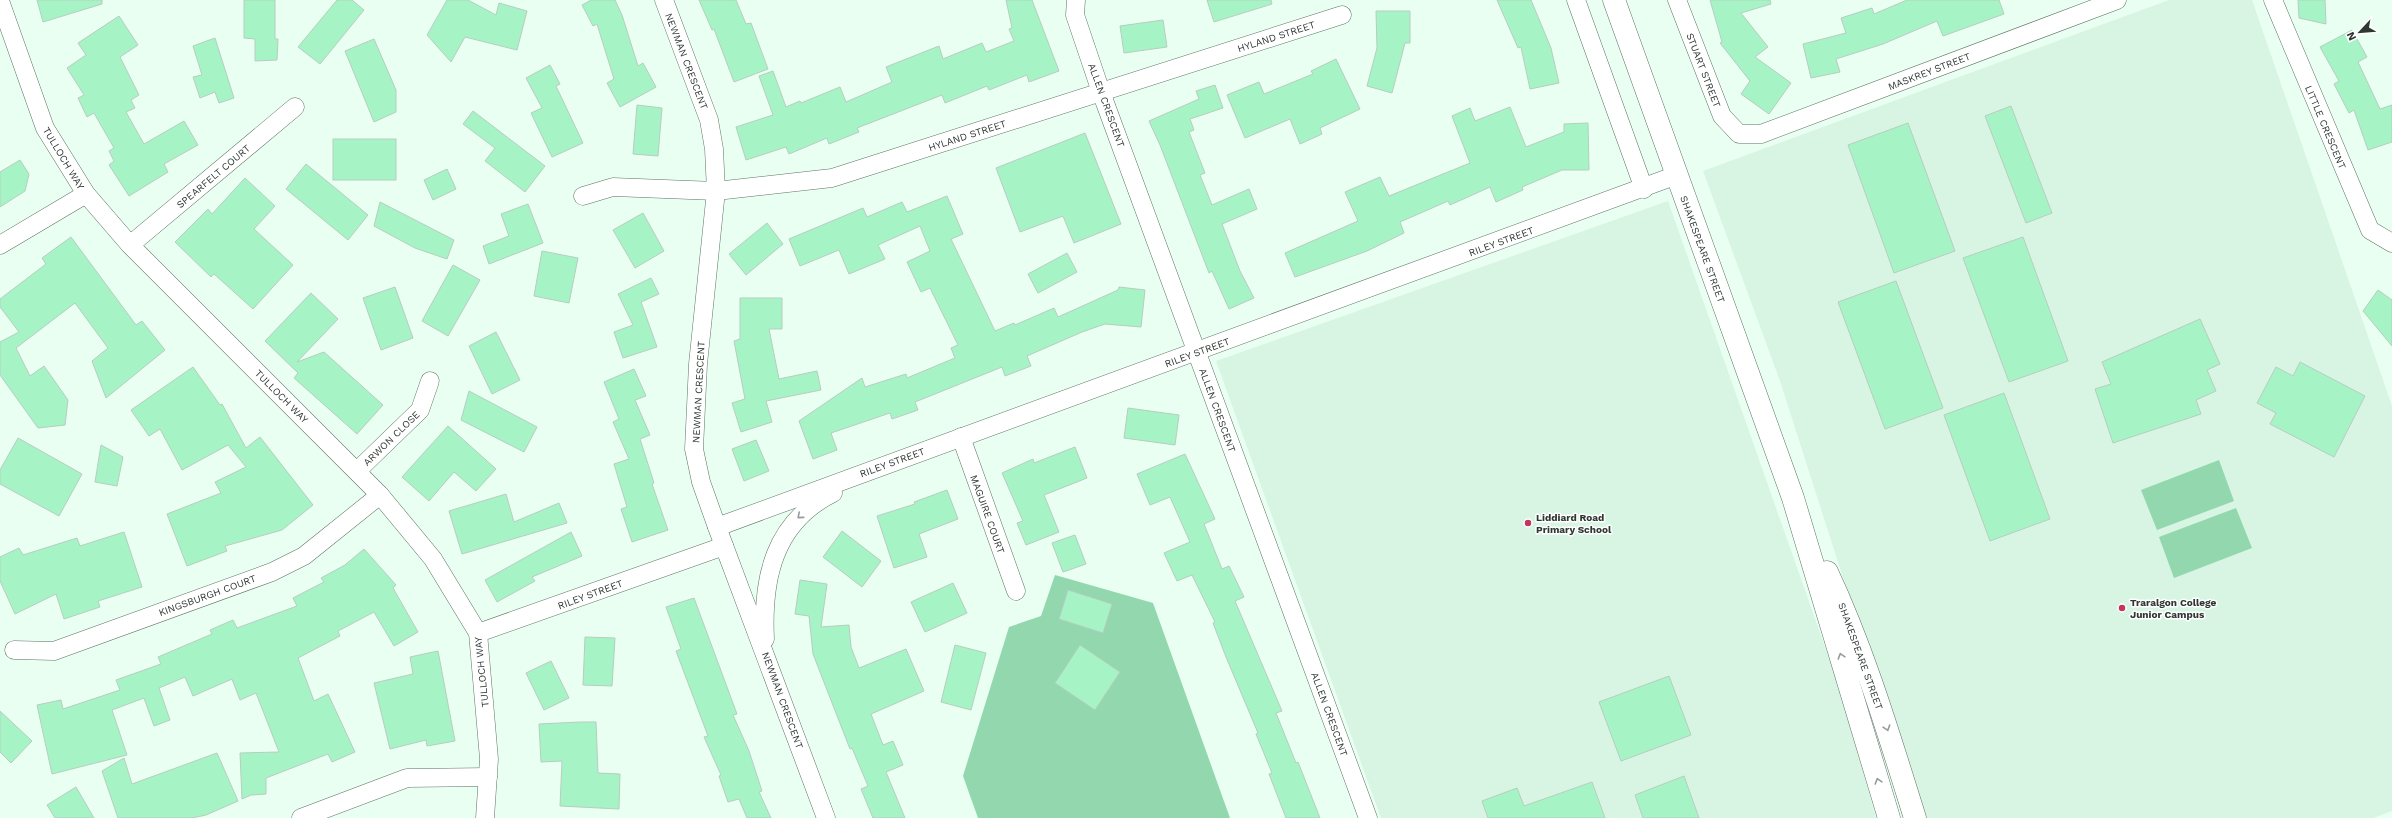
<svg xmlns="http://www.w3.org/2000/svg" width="2392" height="818" viewBox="0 0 2392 818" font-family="'Work Sans',sans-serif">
	<rect width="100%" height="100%" fill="#e8fff1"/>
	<g fill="#d7f5e2">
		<polygon points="2169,0 2252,0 2392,406 2392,811 2373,818 1920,818 1780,381 1703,171"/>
		<polygon points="1668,201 1838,684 1876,818 1381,818 1216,361"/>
	</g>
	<g fill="#92d7ae">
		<polygon points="2219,460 2234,501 2157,530 2141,490"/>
		<polygon points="2236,508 2252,548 2174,578 2159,537"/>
		<polygon points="1055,575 1153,603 1230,818 978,818 963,776 1009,627 1041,616"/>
	</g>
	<g fill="#a6f4c6" stroke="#b7cdbf">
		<polygon points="37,0 102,0 102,4 43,22"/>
		<polygon points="244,0 275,0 275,39 278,39 277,60 255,61 255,39 244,38"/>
		<polygon points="337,0 352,0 364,10 320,64 298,47"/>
		<polygon points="447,0 468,0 496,15 499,3 527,11 517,50 465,37 451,62 427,35"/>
		<polygon points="591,0 615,0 622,15 638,66 643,63 656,87 620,107 607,83 614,79 597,24 593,26 582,5"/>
		<polygon points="699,0 736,0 746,24 751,23 768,69 734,82 714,29 712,30"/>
		<polygon points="1006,0 1032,0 1059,71 1029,82 1027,75 989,90 987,86 945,103 942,95 857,128 859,132 829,144 827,138 789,154 786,147 746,160 736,127 773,115 759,76 773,71 786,107 800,101 801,103 840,87 846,102 892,82 886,67 939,46 943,59 982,43 986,52 1014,41 1009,29 1012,28"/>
		<polygon points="1207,0 1271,0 1272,4 1214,22"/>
		<polygon points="1497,0 1531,0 1551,48 1559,83 1530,89 1521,47 1518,48"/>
		<polygon points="1710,0 1770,0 1771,4 1741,13 1768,47 1755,57 1791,83 1769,114 1741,94 1750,81 1720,43 1722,42"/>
		<polygon points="1907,0 1999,0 2004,14 1943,36 1937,21 1883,44 1836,59 1840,72 1811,78 1803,44 1846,33 1841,18 1872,8 1874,14"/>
		<polygon points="2298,0 2325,0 2326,24 2299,18"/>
		<polygon points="1376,11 1410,11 1410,43 1405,43 1392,93 1367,86 1377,48"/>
		<polygon points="119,16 138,45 120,57 139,95 131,100 135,108 126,112 144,144 184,121 198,145 164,164 168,172 129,196 109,165 114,161 109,151 114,148 94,113 87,117 78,98 84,95 67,68 86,55 78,43"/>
		<polygon points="1163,20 1167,47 1124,53 1120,26"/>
		<polygon points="2352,30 2367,57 2358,62 2380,109 2392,105 2392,142 2368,150 2354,110 2349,113 2334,84 2339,81 2320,47"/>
		<polygon points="215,38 234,98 219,103 215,92 200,98 193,77 202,75 193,46"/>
		<polygon points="374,39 396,90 396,112 374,122 345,51"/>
		<polygon points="1336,59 1360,109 1320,128 1322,134 1300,144 1290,119 1245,138 1227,95 1259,82 1264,94 1313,74 1311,71"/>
		<polygon points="550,65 560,84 556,86 583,143 552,157 531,113 542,108 526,78"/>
		<polygon points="1215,85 1223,108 1190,119 1194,130 1189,132 1205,173 1200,175 1212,205 1249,189 1257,209 1222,224 1240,271 1254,298 1229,309 1212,271 1209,273 1160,145 1149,121 1199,99 1196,91"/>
		<polygon points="637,105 662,108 658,156 633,154"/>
		<polygon points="2011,106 2052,213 2026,223 1985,116"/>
		<polygon points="1510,107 1526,147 1564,132 1564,124 1588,123 1589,170 1562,170 1522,187 1523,190 1496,202 1490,187 1450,205 1448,201 1400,222 1404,233 1367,251 1295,277 1285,253 1358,221 1345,192 1380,177 1389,196 1470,163 1452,116 1470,108 1475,121"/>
		<polygon points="473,111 545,166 525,192 485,161 495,148 463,124"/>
		<polygon points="1908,123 1955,251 1894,273 1848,145"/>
		<polygon points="1085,133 1121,224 1074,243 1063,216 1020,232 996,168"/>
		<rect x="333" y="139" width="63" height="41"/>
		<polygon points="20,160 29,174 25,191 0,207 0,172"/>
		<polygon points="306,164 368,215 348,240 286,189"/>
		<polygon points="447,169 456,189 433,200 424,180"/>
		<polygon points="245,178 275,206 254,229 293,265 253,309 214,274 211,277 175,242 208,209 212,214"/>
		<polygon points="947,196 963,234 951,239 995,331 1014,323 1015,325 1054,308 1058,317 1118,290 1119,287 1145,290 1141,327 1105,324 1082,332 1027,356 1031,366 1005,376 1002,367 915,402 918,410 892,419 890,413 831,433 837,450 813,459 799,421 862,378 865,387 906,374 907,378 955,358 951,348 958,345 930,288 921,292 907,262 930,251 920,226 878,245 885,259 849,274 839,250 800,266 789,239 863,208 867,217 902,202 907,212"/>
		<polygon points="380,202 454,240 447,259 415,248 374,226"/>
		<polygon points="528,204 543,243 489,264 483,246 509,236 501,214"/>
		<polygon points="643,213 664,251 635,268 613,230"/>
		<polygon points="767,223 783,244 746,275 729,254"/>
		<polygon points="71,237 136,325 142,321 165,350 106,398 92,361 108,348 75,303 16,348 30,376 44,366 68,400 65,425 38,428 0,375 0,342 19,332 0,307 0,299 46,264 42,258"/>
		<polygon points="2023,237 2068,361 2009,382 1963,258"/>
		<polygon points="542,251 578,258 569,303 534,296"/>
		<polygon points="1067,253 1077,272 1038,293 1028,274"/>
		<polygon points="453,265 480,280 448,336 422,321"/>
		<polygon points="651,278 659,294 641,302 657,347 623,358 614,332 633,325 618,294"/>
		<polygon points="1896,281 1943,408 1885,429 1838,302"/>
		<polygon points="395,287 413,338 381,350 363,298"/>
		<polygon points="2378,290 2392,300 2392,346 2363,311"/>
		<polygon points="311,293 338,319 297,362 324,352 383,405 357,434 294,378 298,373 265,341"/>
		<polygon points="740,298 782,298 782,329 769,329 779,379 817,371 821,390 766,401 772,422 741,432 732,403 745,399 734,341 740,339"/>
		<polygon points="2200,319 2220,364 2207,370 2216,391 2196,400 2201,414 2113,443 2095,389 2111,384 2102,362"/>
		<polygon points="496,332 520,380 492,394 469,346"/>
		<polygon points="2300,362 2365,396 2334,457 2270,424 2276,413 2257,403 2276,367 2293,376"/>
		<polygon points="193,367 220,405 222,404 246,448 260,437 313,505 282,530 225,546 227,551 187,566 167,514 221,493 215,482 246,467 228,445 182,470 160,429 149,436 131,410"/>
		<polygon points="634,369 646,396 635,400 650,435 640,439 654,483 652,484 668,530 632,542 621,509 627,507 614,464 629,459 613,422 619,419 604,382"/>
		<polygon points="469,391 537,427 524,452 461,420"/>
		<polygon points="2004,393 2050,519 1990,541 1944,415"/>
		<polygon points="1128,408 1179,415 1175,445 1124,438"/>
		<polygon points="448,426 496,469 476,491 454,472 429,501 402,477"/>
		<polygon points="18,438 82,474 59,516 0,484 0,470"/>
		<polygon points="756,440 769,471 744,481 732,449"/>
		<polygon points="101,445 123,457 117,486 95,482"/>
		<polygon points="1075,447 1087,478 1044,495 1059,532 1026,545 1017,523 1023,521 1002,473 1033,459 1034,463"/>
		<polygon points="1185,454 1215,519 1204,524 1222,569 1229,566 1244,597 1235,601 1282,711 1276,713 1296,763 1298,762 1320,818 1286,818 1269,774 1272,773 1256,734 1258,733 1226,657 1213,623 1215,622 1192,575 1177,581 1164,553 1190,542 1170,497 1150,505 1137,474"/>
		<polygon points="947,490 958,519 919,534 927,557 894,568 877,516 915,504 914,502"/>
		<polygon points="506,494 514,522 559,503 567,523 462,554 449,511"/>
		<polygon points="842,531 881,561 862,587 823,557"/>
		<polygon points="124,532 142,587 98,601 100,607 64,619 56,594 15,614 0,581 0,557 19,548 23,555 77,538 80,546"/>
		<polygon points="571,532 582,556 532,577 535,581 497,602 485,580"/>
		<polygon points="1075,535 1086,564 1063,572 1052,543"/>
		<polygon points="364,549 396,585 393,588 418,632 394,646 374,612 338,631 340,636 298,658 314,701 328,694 355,752 332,762 328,754 266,778 266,794 251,795 242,799 240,753 279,752 256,693 240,700 232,679 193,696 185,677 159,688 170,720 154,726 144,698 112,710 127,755 52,774 37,705 61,700 63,709 120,690 116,680 161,664 158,657 212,634 210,630 233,620 237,628 297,606 293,598 324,582 321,578 345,565"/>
		<polygon points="800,580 827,584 821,627 849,625 851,647 859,668 906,649 924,691 871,714 883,745 893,741 903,765 886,772 905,818 873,818 861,789 868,786 852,748 850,749 813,654 809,616 795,614"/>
		<polygon points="953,583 967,613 925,632 911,602"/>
		<polygon points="1068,590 1112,604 1103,633 1059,619"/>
		<polygon points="694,598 737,714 733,715 749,751 762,791 759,792 771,818 747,818 739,799 728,802 719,776 721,775 704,737 708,736 676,651 681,649 666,607"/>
		<polygon points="585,637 615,638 612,686 583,685"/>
		<polygon points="955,645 986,653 971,710 941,702"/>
		<polygon points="1080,645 1120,672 1095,710 1055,683"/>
		<polygon points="438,651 455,741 427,746 426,740 390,749 374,683 413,674 410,657"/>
		<polygon points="551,661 569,698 544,710 526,673"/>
		<polygon points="1669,676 1691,735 1621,761 1599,702"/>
		<polygon points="0,711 32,741 11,763 0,752"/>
		<polygon points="580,722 596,722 598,773 620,774 619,809 560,806 562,761 541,762 539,724"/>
		<polygon points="217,753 238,801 206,815 192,818 118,818 102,771 124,758 132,784"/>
		<polygon points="1684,776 1699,818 1643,818 1635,795"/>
		<polygon points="1592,782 1605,818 1488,818 1482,801 1517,788 1524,806"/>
		<polygon points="76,787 94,818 55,818 47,805"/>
	</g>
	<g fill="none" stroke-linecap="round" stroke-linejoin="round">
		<g stroke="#5f7366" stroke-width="19">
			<g id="minor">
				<polyline points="664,0 709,120 714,149 716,191 698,364 694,449 701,482 717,527 826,818"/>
				<polyline points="1076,0 1075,15 1101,92 1368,818"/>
				<polyline points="1576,0 1644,189"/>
				<polyline points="1677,0 1722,116 1739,134 1761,134 2117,0"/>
				<polyline points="2273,0 2370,230 2392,243"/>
				<polyline points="0,1 45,128 86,194 130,245 380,495 433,559 478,633 489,759 485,818"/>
				<polyline points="583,196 613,187 716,191 832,178 1342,15"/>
				<polyline points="0,245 86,194"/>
				<polyline points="130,245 295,107"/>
				<polyline points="961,437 1016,591"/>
				<polyline points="357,471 420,410 430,381"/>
				<polyline points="717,527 1677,175"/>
				<polyline points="478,633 724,546"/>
				<path d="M 765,639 C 762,578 774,522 833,493"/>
				<polyline points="14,650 54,651 272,572 304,556 380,495"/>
				<polyline points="301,818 407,778 488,777"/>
			</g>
		</g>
		<g stroke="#5f7366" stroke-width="23">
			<g id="tertiary">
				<polyline points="1614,0 1793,498 1889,818"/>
				<path d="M 1827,572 C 1864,651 1889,735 1915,818"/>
			</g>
		</g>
		<use href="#minor" stroke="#fff" stroke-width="18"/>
		<use href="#tertiary" stroke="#fff" stroke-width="22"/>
	</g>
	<defs><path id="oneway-chevron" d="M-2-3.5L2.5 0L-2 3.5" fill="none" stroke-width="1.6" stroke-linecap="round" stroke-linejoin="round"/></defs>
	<g stroke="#969b98">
		<use href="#oneway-chevron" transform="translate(800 516) rotate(139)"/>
		<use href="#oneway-chevron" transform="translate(1841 656) rotate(-107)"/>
		<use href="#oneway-chevron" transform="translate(1887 728) rotate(72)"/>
		<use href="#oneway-chevron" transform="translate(1878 781) rotate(-107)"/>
	</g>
	<g fill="#c3345f" stroke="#fff" stroke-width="1.5">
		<circle cx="1528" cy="523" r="4"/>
		<circle cx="2122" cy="608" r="4"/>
	</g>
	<g text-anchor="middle" stroke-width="3" stroke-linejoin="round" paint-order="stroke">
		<g font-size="10" fill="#2e3732" stroke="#fff">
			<text transform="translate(1276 36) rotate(-18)" y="4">HYLAND STREET</text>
			<text transform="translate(687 61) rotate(69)" y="4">NEWMAN CRESCENT</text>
			<text transform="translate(1704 70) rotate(69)" y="4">STUART STREET</text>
			<text transform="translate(1929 71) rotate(-21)" y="4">MASKREY STREET</text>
			<text transform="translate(1107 105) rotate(70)" y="4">ALLEN CRESCENT</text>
			<text transform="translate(2326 127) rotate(67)" y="4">LITTLE CRESCENT</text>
			<text transform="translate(967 135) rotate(-18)" y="4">HYLAND STREET</text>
			<text transform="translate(64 158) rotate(59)" y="4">TULLOCH WAY</text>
			<text transform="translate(213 176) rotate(-40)" y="4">SPEARFELT COURT</text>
			<text transform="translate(1501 241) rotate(-20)" y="4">RILEY STREET</text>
			<text transform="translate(1703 249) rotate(70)" y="4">SHAKESPEARE STREET</text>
			<text transform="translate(1197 352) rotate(-20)" y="4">RILEY STREET</text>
			<text transform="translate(698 392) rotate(-87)" y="4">NEWMAN CRESCENT</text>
			<text transform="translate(282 396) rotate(45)" y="4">TULLOCH WAY</text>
			<text transform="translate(1218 410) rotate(70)" y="4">ALLEN CRESCENT</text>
			<text transform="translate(391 438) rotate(-44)" y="4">ARWON CLOSE</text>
			<text transform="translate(892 462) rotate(-20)" y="4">RILEY STREET</text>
			<text transform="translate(988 514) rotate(70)" y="4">MAGUIRE COURT</text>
			<text transform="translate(590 594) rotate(-20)" y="4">RILEY STREET</text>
			<text transform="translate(207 595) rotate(-20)" y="4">KINGSBURGH COURT</text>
			<text transform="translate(1861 656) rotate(70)" y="4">SHAKESPEARE STREET</text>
			<text transform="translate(481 672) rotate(-96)" y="4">TULLOCH WAY</text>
			<text transform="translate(783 700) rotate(70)" y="4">NEWMAN CRESCENT</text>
			<text transform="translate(1330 714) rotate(70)" y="4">ALLEN CRESCENT</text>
		</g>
		<g font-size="10" font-weight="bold" fill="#2e3732" stroke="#fff" text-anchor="start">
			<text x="1536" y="521">Liddiard Road<tspan x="1536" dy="12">Primary School</tspan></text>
			<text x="2130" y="606">Traralgon College<tspan x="2130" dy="12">Junior Campus</tspan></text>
		</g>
	</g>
	<g transform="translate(2360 32) rotate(244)" stroke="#ffffff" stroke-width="3" paint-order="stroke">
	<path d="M0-3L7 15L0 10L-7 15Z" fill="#2e3732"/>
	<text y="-6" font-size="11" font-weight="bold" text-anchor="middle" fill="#2e3732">N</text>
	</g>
</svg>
